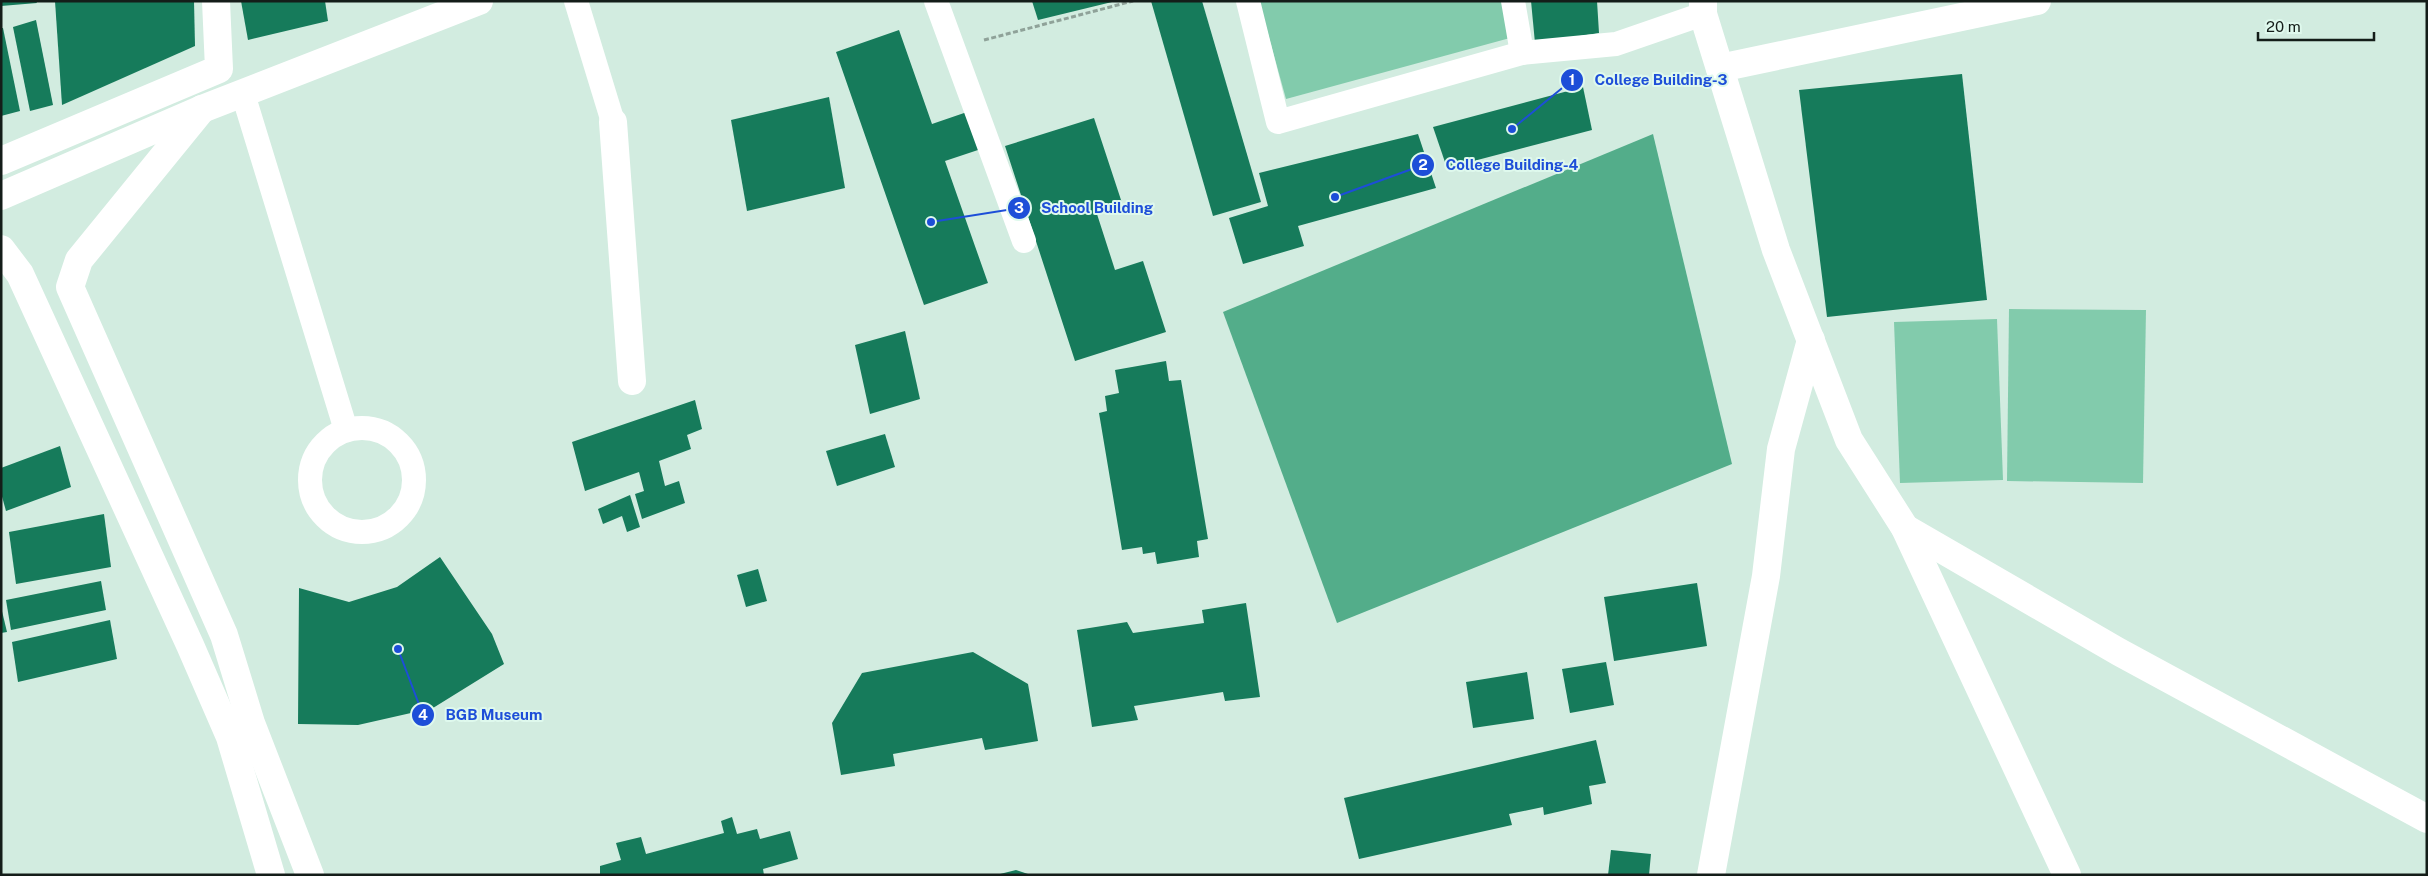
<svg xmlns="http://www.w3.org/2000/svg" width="2428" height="876" viewBox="0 0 2428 876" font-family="'Public Sans',sans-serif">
	<rect width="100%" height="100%" fill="#d2ece0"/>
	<g fill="#82cbac">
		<polygon points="1259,1 1504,1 1510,38 1286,99"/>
		<polygon points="2009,309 2146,310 2143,483 2007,481"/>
		<polygon points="1997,319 2003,480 1900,483 1894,322"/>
	</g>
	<polygon fill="#53ad8a" points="1653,134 1732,464 1337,623 1223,312"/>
	<g fill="#167b5b">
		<polygon points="1,1 36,1 37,3 1,6"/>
		<polygon points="55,1 194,1 195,46 62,105"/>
		<polygon points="241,1 325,1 328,21 248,40"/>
		<polygon points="1032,1 1111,1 1112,2 1038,20"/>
		<polygon points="1151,1 1202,1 1261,202 1213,216"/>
		<polygon points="1531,1 1597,1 1599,33 1535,43"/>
		<polygon points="36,20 53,105 30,111 13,27"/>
		<polygon points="1,28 3,28 20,111 1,116"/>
		<polygon points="899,30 932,124 967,112 981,149 945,161 988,283 924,305 836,52"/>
		<polygon points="1962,74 1987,300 1827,317 1799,90"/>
		<polygon points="1583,87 1592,130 1447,168 1433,127"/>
		<polygon points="829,97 845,188 747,211 731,120"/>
		<polygon points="1094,118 1122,203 1096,211 1115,270 1143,261 1166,332 1075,361 1005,146"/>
		<polygon points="1418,134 1436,188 1298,226 1304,246 1243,264 1229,218 1268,206 1259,173"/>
		<polygon points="905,331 920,399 870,414 855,345"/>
		<polygon points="1166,361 1169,381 1181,380 1208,539 1197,541 1199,557 1157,564 1155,552 1143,554 1142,547 1122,550 1099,413 1107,411 1105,396 1119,393 1115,370"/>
		<polygon points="695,400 702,429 687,435 691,449 659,461 665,486 679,481 685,503 642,519 635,494 644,491 639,472 585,491 572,442"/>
		<polygon points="885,434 895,467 837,486 826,451"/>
		<polygon points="60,446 71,487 6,511 1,493 1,468"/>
		<polygon points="630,495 640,527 627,532 622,516 603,524 598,509"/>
		<polygon points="104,514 111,567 16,584 9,532"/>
		<polygon points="440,557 492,634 504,664 433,708 358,725 298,724 299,588 349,602 397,587"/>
		<polygon points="758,569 767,601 746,607 737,575"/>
		<polygon points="101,581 106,610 11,630 6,600"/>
		<polygon points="1697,583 1707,646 1614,661 1604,597"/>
		<polygon points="1246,603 1260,697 1225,701 1223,692 1134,706 1138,720 1092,727 1077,630 1127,622 1133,633 1204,623 1202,610"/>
		<polygon points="1,607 7,632 1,633"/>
		<polygon points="110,620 117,659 18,682 12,642"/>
		<polygon points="973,652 1028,684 1038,741 985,750 982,738 893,754 895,766 841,775 832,723 862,673"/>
		<polygon points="1606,662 1614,705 1570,713 1562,669"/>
		<polygon points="1527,672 1534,719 1473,728 1466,682"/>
		<polygon points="1596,740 1606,783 1589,786 1592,804 1544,815 1543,807 1509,814 1512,825 1359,859 1344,798"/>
		<polygon points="732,817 737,834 757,829 760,839 790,831 798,859 763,869 764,875 600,875 600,866 621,860 616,843 641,837 646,854 724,833 721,821"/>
		<polygon points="1611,850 1651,854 1649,875 1608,875"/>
		<polygon points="1016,870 1031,875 1000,875 1000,874"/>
	</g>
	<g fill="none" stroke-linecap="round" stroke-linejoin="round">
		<polyline stroke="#8fa299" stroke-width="3" stroke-dasharray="5 2.5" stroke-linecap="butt" points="984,40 1133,1"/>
		<g stroke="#fff" stroke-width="24">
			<polyline points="576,1 613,122"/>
			<polyline points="936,1 1024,241"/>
			<polyline points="1248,1 1278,122 1522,53 1616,44 1703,14"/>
			<polyline points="1513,1 1522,53"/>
			<polyline points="243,94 346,430"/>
			<circle cx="362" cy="480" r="52"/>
		</g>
		<g stroke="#fff" stroke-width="28">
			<polyline points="1703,1 1703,14 1776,250 1849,440 1905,528 2067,875"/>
			<polyline points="1720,68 2037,1"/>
			<polyline points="613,122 632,381"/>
			<polyline points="1,161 219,69 216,1"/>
			<polyline points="1905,528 2119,652 2427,819"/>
			<polyline points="1711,875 1766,576 1781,449 1811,340"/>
		</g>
		<g stroke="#fff" stroke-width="28">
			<polyline points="202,109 79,260 70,287 224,635 251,723 310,875"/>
			<polyline points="1,196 202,109 479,1"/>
			<polyline points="1,249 20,274 190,645 230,737 271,875"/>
		</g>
	</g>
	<path fill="none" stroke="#1d4ed8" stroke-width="2" d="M1512 129L1572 80M1335 197L1423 165M931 222L1019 208M398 649L423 715"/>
	<g fill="#1d4ed8" stroke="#dff9ed" stroke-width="2">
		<circle cx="1512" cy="129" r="5"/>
		<circle cx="1335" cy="197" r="5"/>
		<circle cx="931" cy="222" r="5"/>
		<circle cx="398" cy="649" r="5"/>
		<circle cx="1572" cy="80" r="12"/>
		<circle cx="1423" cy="165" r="12"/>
		<circle cx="1019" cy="208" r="12"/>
		<circle cx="423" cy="715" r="12"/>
	</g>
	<g font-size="15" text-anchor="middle" font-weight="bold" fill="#fff">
		<text x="1572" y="85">1</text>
		<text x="1423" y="170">2</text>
		<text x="1019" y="213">3</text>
		<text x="423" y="720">4</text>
	</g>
	<g font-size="15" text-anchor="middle" font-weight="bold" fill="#1d4ed8" stroke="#dff9ed" stroke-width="4" stroke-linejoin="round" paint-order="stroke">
		<text x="1661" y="85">College Building-3</text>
		<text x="1512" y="170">College Building-4</text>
		<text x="1097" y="213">School Building</text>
		<text x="494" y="720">BGB Museum</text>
	</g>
	<rect width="2428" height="876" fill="none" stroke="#141d19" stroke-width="5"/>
	<path d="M2258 32v8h116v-8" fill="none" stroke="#141d19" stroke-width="2.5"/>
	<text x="2266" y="32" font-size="15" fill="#141d19" stroke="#dff9ed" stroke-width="4" paint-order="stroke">20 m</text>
</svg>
